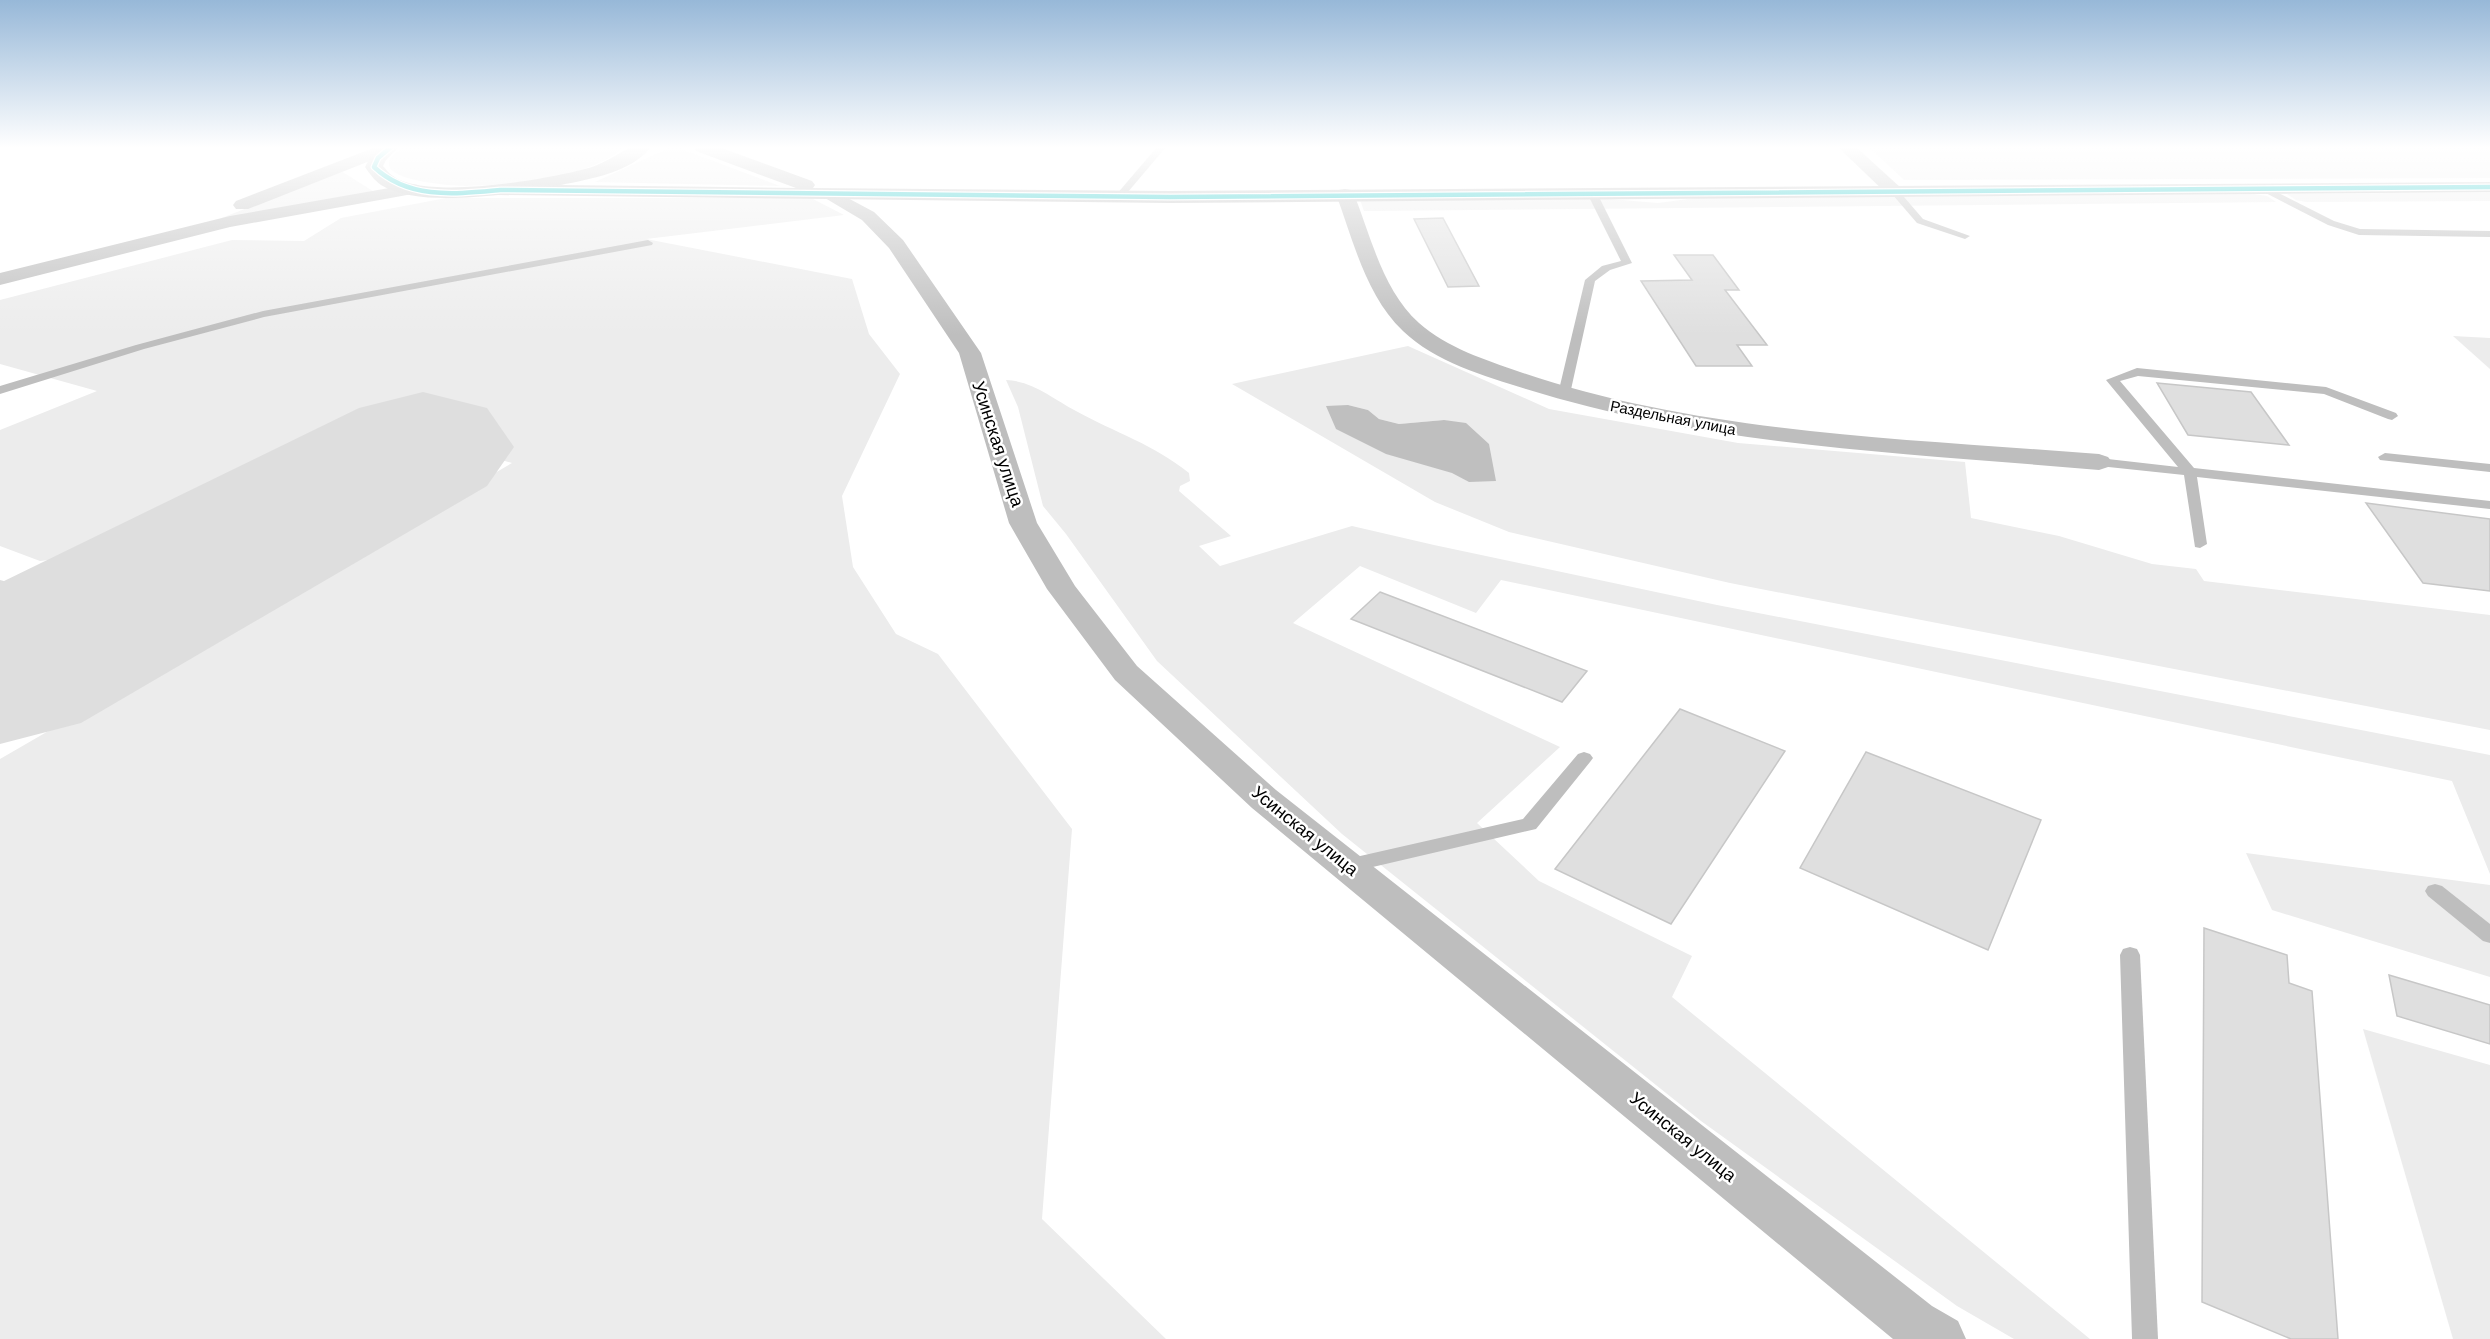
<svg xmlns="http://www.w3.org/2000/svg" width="2490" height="1339" viewBox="0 0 2490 1339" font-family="Helvetica,sans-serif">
	<rect width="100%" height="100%" fill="#fff"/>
	<g fill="#ececec" fill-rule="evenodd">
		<path d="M 404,147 L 625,147 C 586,179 514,185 466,186 C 449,186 352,179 404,147 Z"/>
		<polygon points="671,147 676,147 780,186 595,182"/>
		<polygon points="1869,147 2486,147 2490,149 2490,178 1904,180"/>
		<polygon points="341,171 376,193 209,223"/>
		<polygon points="2490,192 2490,201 2306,202 2296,200 2287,194"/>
		<polygon points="2254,194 2267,196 2276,202 1364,211 1360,200 1610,199 1658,203 1696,198"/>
		<polygon points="446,198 811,198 844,215 646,239 852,279 869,334 900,374 842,496 853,567 896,634 938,654 1072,829 1042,1219 1166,1339 0,1339 0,759 512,463 359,418 82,556 40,561 0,546 0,430 97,391 0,364 0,300 232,240 304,241 341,218"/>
		<polygon points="2453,336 2490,338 2490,369"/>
		<path d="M 1408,346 L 1549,409 L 1738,443 L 1965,462 L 1971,518 L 2059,536 L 2152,564 L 2196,569 L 2204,581 L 2490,615 L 2490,730 L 1730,583 L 1509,532 L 1435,502 L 1232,384 ZM 1348,405 L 1368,410 L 1379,419 L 1399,424 L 1444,420 L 1469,482 Z"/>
		<path d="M 1006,380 C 1033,381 1053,399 1076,411 C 1116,433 1153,444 1189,473 L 1190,481 L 1180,486 L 1179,491 L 1231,536 L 1199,546 L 1220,566 L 1352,526 L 1434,545 L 1717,605 L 2490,755 L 2490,874 L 2452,781 L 1501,580 L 1476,613 L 1360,566 L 1293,623 L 1560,747 L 1477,823 L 1539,881 L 1692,956 L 1672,997 L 2090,1339 L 2014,1339 L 1957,1306 L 1701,1121 L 1342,834 L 1157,661 L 1066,534 L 1043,506 L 1018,407 Z"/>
		<polygon points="2246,853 2490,885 2490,977 2272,910"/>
		<polygon points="2363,1029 2490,1065 2490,1339 2453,1339"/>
	</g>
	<polygon fill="#bfbfbf" points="1348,405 1368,410 1379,419 1399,424 1444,420 1466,423 1489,444 1496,481 1469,482 1452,473 1386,454 1336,429 1326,406"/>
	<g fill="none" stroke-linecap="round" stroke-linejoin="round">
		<polygon fill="#dedede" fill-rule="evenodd" points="0,580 30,588 101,617 114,636 101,655 70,663 39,655 0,638"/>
		<polygon fill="#dedede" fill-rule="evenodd" points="423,392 487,408 514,447 487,486 81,723 0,744 0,583 359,408"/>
	</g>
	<g fill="#dfdfdf" stroke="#c7c7c7" stroke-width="1.5">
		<polygon points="1443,218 1479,286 1448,287 1414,219"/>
		<polygon points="1674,255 1713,255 1739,290 1725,290 1767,345 1737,345 1752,366 1696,366 1641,281 1692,280"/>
		<polygon points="2157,383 2251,392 2289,445 2188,435"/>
		<polygon points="2366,503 2490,519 2490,591 2423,583"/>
		<polygon points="1380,592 1587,671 1562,702 1351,619"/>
		<polygon points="1680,709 1785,751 1671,924 1555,869"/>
		<polygon points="1866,752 2041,820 1988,950 1800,868"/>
		<polygon points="2204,928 2287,955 2289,983 2312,991 2338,1339 2291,1339 2202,1302"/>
		<polygon points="2389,975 2490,1005 2490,1044 2397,1016"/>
	</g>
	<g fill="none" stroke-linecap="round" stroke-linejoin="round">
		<g fill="#bebebe" fill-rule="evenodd">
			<polygon points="1157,147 1166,147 1122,199 1116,199 1116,195"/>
			<polygon points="2263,185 2334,221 2360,229 2490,231 2490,237 2359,235 2328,225 2260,190 2258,188"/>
			<polygon points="1592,190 1597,193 1632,263 1610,270 1595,281 1570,394 1564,398 1558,394 1585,280 1602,266 1621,261 1587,193"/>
			<polygon points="1892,190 1898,190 1923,219 1970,236 1965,239 1917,223 1892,194"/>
			<polygon points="648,240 653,243 652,245 264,317 144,349 0,394 0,386 136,345 263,311"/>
			<polygon points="2137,368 2326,387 2396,413 2398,416 2392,420 2388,419 2324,394 2138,376 2120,381 2194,468 2490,501 2490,509 2197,477 2207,544 2200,548 2195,547 2184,475 2099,466 2092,462 2099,458 2178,467 2106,380"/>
			<polygon points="2385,453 2490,464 2490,472 2380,460 2378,457"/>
			<polygon points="1584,752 1590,754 1593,758 1590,762 1536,829 1347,873 1340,871 1337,866 1340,861 1347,859 1523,819 1578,754"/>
			<polygon points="2435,884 2442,886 2490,924 2490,943 2483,941 2428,896 2425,891 2428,886"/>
			<polygon points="2130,947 2137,949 2140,955 2158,1339 2132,1339 2120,955 2123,949"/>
		</g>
		<g fill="#bebebe" fill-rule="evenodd">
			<polygon points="376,147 397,148 395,151 248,209 236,209 233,205 236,201"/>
			<polygon points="1838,147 1856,147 1901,188 1904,192 1901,196 1889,196"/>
			<polygon points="412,184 418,185 421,189 418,193 230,227 0,285 0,273 230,216"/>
			<polygon points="831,189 874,212 903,240 981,353 1037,523 1075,586 1137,666 1276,790 1932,1306 1958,1321 1966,1339 1893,1339 1252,808 1115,680 1047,589 1009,523 959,353 889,248 862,220 825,198 822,194 825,190"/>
			<path d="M 1345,189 L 1351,190 L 1354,194 C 1371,237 1383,291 1419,323 C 1447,348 1486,360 1520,372 C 1700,434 1910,439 2099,454 L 2108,457 L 2112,462 L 2108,467 L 2099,470 C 1907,453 1711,447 1526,389 C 1484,376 1435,362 1403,331 C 1366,296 1353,240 1336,194 L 1339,190 Z"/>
		</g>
		<path fill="#b8b8b8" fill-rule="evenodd" d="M 380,147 L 399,147 L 386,160 L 383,166 C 386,169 389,174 393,176 C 426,201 552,179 592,167 C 605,163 623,150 633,147 C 638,146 646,147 651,147 C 632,172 590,179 561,185 L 796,188 L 696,151 L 694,147 L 719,147 L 812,181 L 815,185 L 813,188 L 1170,191 L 2490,182 L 2490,192 L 1170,203 L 498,195 C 465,198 410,203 381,185 C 375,181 369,173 365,167 L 372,154 Z"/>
		<g stroke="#fff" stroke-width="7">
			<path id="bus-1" d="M 391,147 L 378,158 L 374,167 C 409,200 456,194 500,190 L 1170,197 L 2490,187"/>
		</g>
		<use href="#bus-1" stroke="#00bfbf" stroke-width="4.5"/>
	</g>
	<linearGradient id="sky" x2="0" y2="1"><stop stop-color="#97b8d8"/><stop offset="0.44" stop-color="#fff"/><stop offset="1" stop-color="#fff" stop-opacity="0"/></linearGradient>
	<rect width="2490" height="335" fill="url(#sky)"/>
	<g text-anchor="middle" stroke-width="5" stroke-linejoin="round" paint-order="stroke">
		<g font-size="15" fill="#000" stroke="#fff">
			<text transform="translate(1673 418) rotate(11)" y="5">Раздельная улица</text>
		</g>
		<g font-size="18" fill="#000" stroke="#fff">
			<text transform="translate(998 444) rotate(72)" y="6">Усинская улица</text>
			<text transform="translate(1305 831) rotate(39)" y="6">Усинская улица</text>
			<text transform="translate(1683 1137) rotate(39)" y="6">Усинская улица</text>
		</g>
	</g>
</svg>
